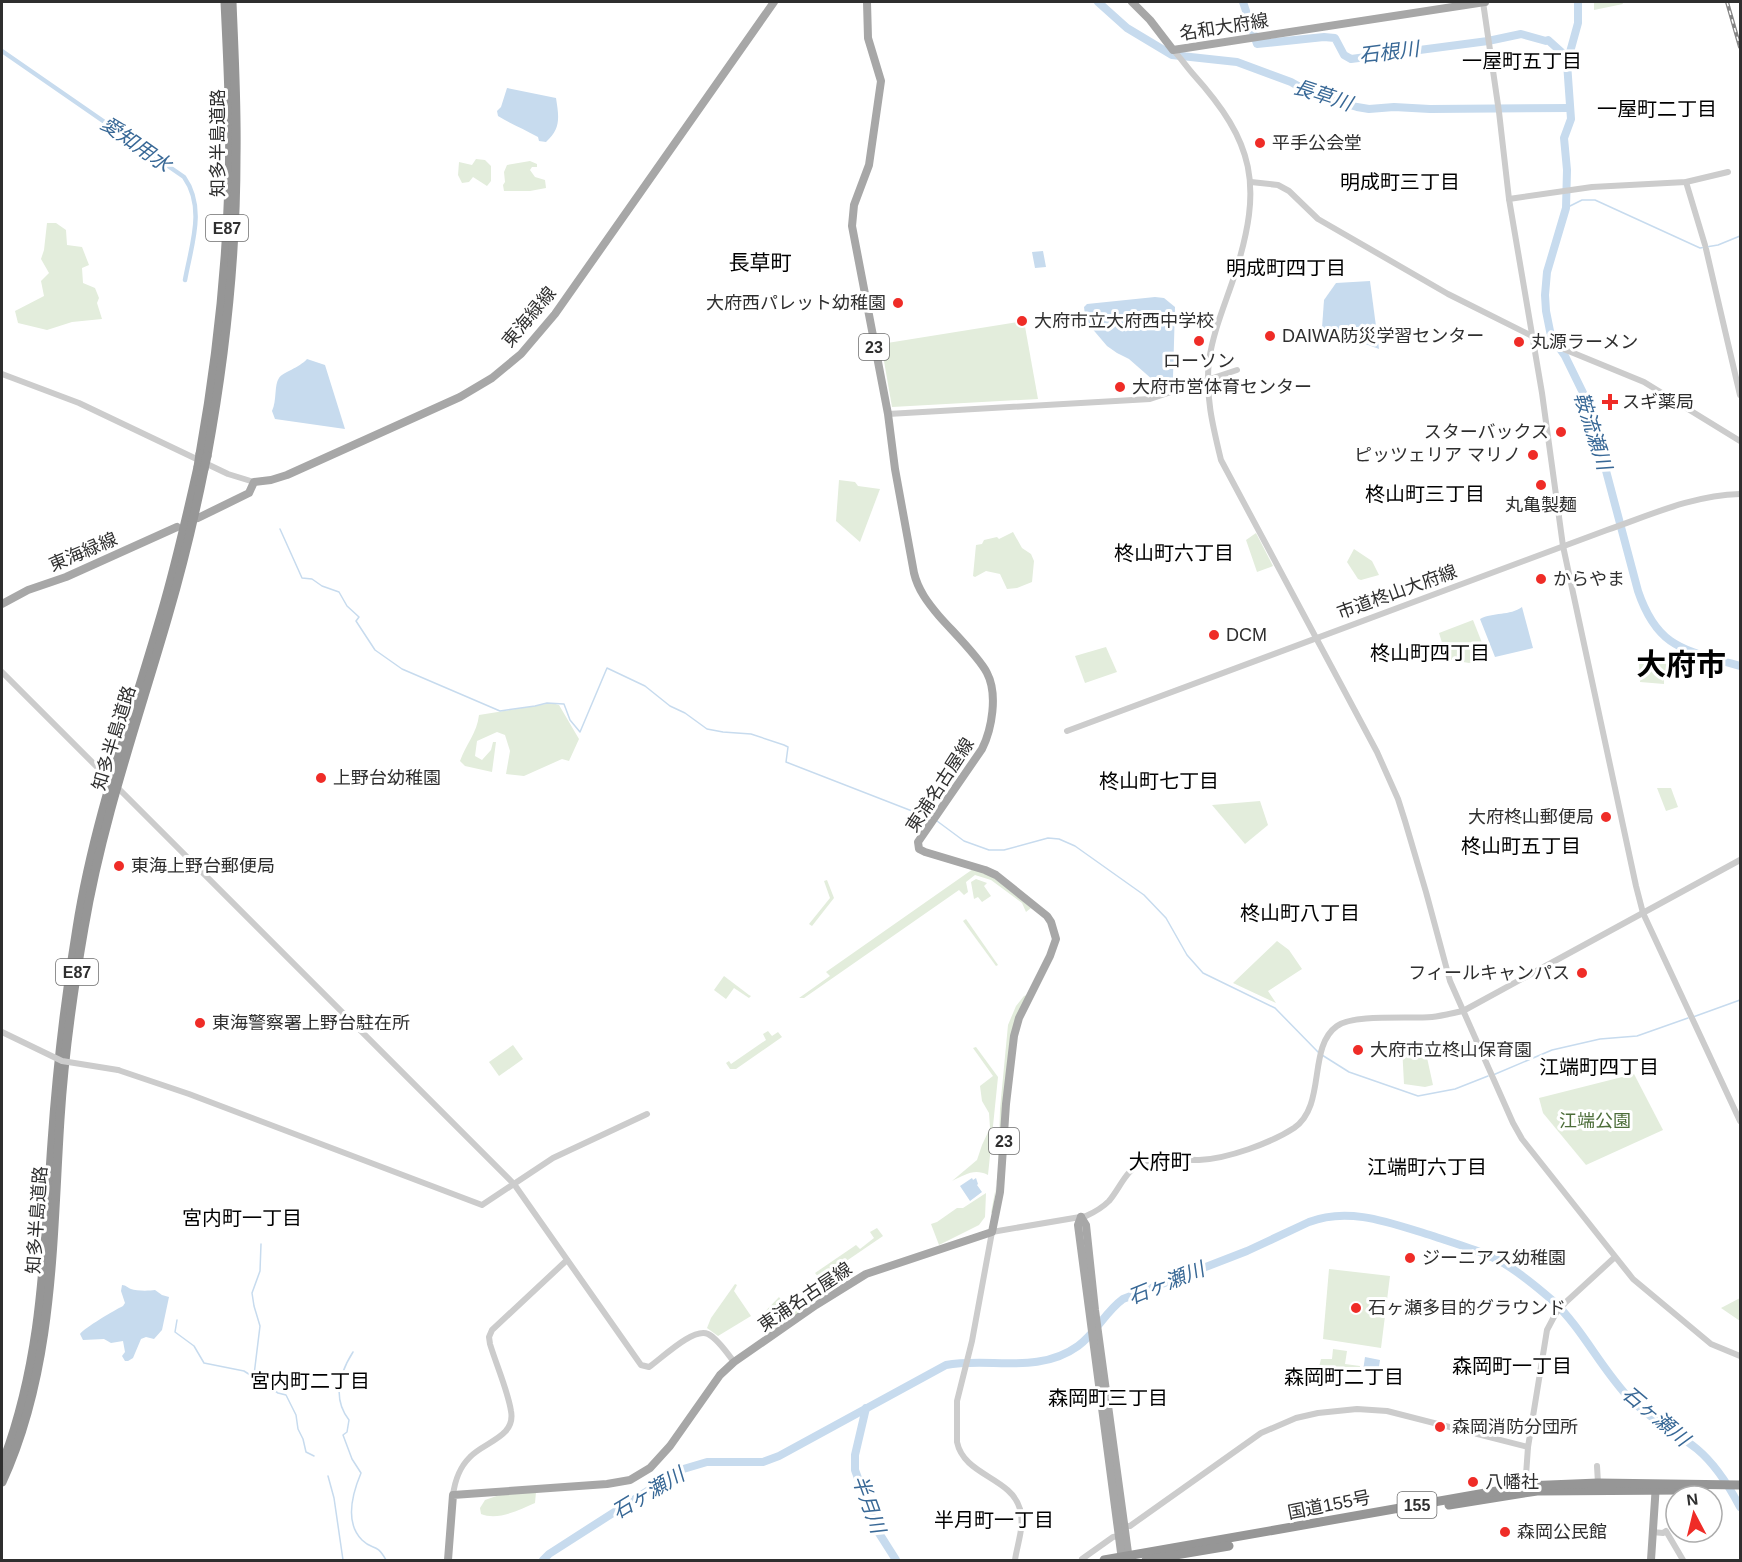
<svg xmlns="http://www.w3.org/2000/svg" width="1742" height="1562" viewBox="0 0 1742 1562" font-family="Arial,'Noto Sans JP',sans-serif">
	<rect width="100%" height="100%" fill="#fff"/>
	<g fill="#e3eddc">
		<polygon points="1594,2 1622,2 1623,4 1594,10"/>
		<polygon points="476,159 485,160 491,166 491,181 487,186 473,177 469,182 462,183 458,175 459,162 472,165"/>
		<polygon points="530,161 537,164 537,167 532,167 530,170 535,177 545,180 546,188 530,191 504,191 503,185 505,182 504,172 507,165"/>
		<polygon points="47,223 56,223 66,230 67,245 82,247 89,265 82,268 83,283 95,288 99,298 97,303 102,319 72,322 47,330 18,323 15,311 44,296 41,281 49,273 41,259 44,250"/>
		<polygon points="1024,321 1038,399 892,407 881,344"/>
		<polygon points="839,480 855,482 858,486 880,489 860,542 836,521"/>
		<polygon points="1013,532 1022,548 1031,554 1034,561 1032,582 1017,588 1007,589 1000,574 986,571 975,577 973,576 976,545 982,544 984,540 997,537 999,539"/>
		<polygon points="1256,533 1273,566 1257,572 1246,540"/>
		<polygon points="1354,549 1372,561 1379,575 1361,580 1358,579 1347,562"/>
		<polygon points="1473,620 1488,658 1469,663 1447,659 1439,633"/>
		<polygon points="1106,647 1117,672 1085,683 1075,656"/>
		<polygon points="1662,658 1682,672 1664,671 1664,684 1640,682 1639,662"/>
		<path d="M 552,703 L 559,705 L 579,739 L 569,761 L 562,759 L 524,776 L 506,774 L 510,751 L 505,735 L 497,732 L 477,741 L 475,756 L 482,760 L 491,750 L 493,742 L 496,742 L 492,772 L 465,766 L 460,761 C 466,744 477,733 479,715 Z"/>
		<polygon points="1657,788 1671,788 1678,807 1666,811"/>
		<polygon points="1260,801 1268,825 1245,844 1212,805"/>
		<polygon points="973,869 992,876 1031,908 1026,912 1022,903 991,880 975,875 966,882 968,892 964,895 959,890 804,998 799,998 830,976 826,972"/>
		<polygon points="976,879 987,883 984,886 991,896 982,902 978,897 974,899 971,882"/>
		<polygon points="827,880 834,898 812,926 809,924 830,898 824,881"/>
		<polygon points="966,919 998,965 996,966 963,921"/>
		<polygon points="1277,941 1289,950 1302,969 1268,991 1276,1003 1233,983"/>
		<polygon points="724,976 749,995 751,996 749,998 734,988 726,999 714,990"/>
		<polygon points="1027,995 1017,1016 993,1212 991,1213 998,1176 1000,1109 1008,1025 1016,1006 1024,996"/>
		<polygon points="768,1031 772,1036 778,1032 782,1037 736,1069 730,1069 726,1063 729,1061 731,1064 766,1040 763,1034"/>
		<polygon points="1424,1044 1433,1085 1425,1087 1404,1084 1402,1046"/>
		<polygon points="513,1045 523,1059 499,1076 489,1062"/>
		<path d="M 976,1047 L 998,1077 L 988,1175 C 974,1168 965,1175 952,1181 L 977,1160 L 982,1145 L 990,1128 L 989,1113 L 982,1101 L 980,1086 L 993,1076 L 973,1048 Z"/>
		<polygon points="1634,1074 1663,1130 1586,1165 1543,1113 1539,1098"/>
		<polygon points="986,1193 985,1217 979,1225 939,1245 931,1224 937,1222 957,1208 963,1208"/>
		<polygon points="877,1228 883,1236 820,1279 815,1273 856,1245 860,1249 874,1238 870,1232"/>
		<polygon points="1329,1269 1390,1276 1381,1348 1323,1339"/>
		<polygon points="735,1284 737,1285 734,1291 751,1316 718,1336 707,1328 711,1318"/>
		<polygon points="779,1297 787,1308 802,1298 809,1307 766,1337 758,1319"/>
		<polygon points="1740,1298 1740,1321 1721,1308"/>
		<polygon points="1333,1349 1347,1351 1345,1364 1360,1366 1359,1372 1319,1367 1321,1359 1332,1359"/>
		<path d="M 508,1492 L 536,1492 L 535,1503 C 519,1510 498,1521 481,1514 L 480,1508 L 485,1500 Z"/>
	</g>
	<g fill="#c7dbee">
		<path d="M 507,88 L 556,98 C 559,117 561,129 546,142 L 539,141 L 538,137 C 524,129 511,124 498,116 L 497,111 L 501,107 Z"/>
		<polygon points="1043,251 1046,267 1035,268 1032,252"/>
		<polygon points="1370,281 1379,349 1322,328 1324,300 1336,283"/>
		<polygon points="1155,297 1164,298 1175,307 1173,378 1167,385 1153,380 1129,359 1117,353 1107,346 1090,326 1085,315 1084,307 1087,304"/>
		<path d="M 307,359 L 325,365 L 345,429 L 275,419 L 272,411 C 277,400 274,385 279,378 C 283,372 299,368 307,359 Z"/>
		<path d="M 1522,607 L 1533,648 L 1495,657 L 1480,619 C 1493,612 1510,616 1522,607 Z"/>
		<polygon points="972,1178 973,1180 976,1178 978,1184 977,1185 982,1192 970,1201 960,1186"/>
		<path d="M 122,1285 C 126,1285 128,1288 131,1289 C 136,1291 149,1291 155,1290 L 162,1295 L 169,1297 L 162,1330 L 154,1339 L 146,1337 L 141,1339 L 133,1358 L 128,1361 L 125,1361 L 122,1356 L 125,1352 L 123,1341 L 111,1343 L 104,1339 L 83,1340 L 80,1334 C 84,1328 115,1310 123,1306 L 125,1303 L 121,1291 Z"/>
		<polygon points="1365,1357 1380,1360 1378,1373 1363,1371"/>
	</g>
	<g fill="none" stroke-linecap="round" stroke-linejoin="round">
		<g stroke="#c7dbee" stroke-width="1.5">
			<polyline points="1566,208 1582,200 1595,200 1700,248 1718,245 1740,236"/>
			<polyline points="280,529 302,578 312,579 322,586 339,592 347,606 359,617 356,621 375,650 402,669 500,711 535,706 547,703 564,704 570,720 580,732 607,668 645,686 670,706 685,713 707,729 723,732 751,734 784,745 788,747 786,762 930,818"/>
			<polyline points="937,821 964,841 989,850 1004,850 1048,838 1059,839 1075,846 1144,895 1166,918 1187,955 1203,973 1275,1008 1318,1052"/>
			<polyline points="1693,1017 1740,1000"/>
			<polyline points="1322,1055 1349,1072 1418,1096 1455,1089 1488,1076"/>
			<polyline points="1493,1075 1552,1050 1600,1039 1637,1036 1688,1018"/>
			<polyline points="177,1320 175,1332 194,1346 204,1363 244,1371 278,1393 286,1395 296,1415 298,1429 303,1439 306,1452 314,1456"/>
			<path d="M 353,1352 C 339,1374 332,1398 349,1420 L 347,1432 L 343,1435 L 352,1459 L 361,1473 C 353,1492 344,1522 362,1540 C 373,1551 376,1542 386,1560"/>
			<polyline points="254,1375 260,1326 254,1306 252,1293 260,1271 261,1244"/>
			<polyline points="328,1476 334,1498 343,1560"/>
		</g>
		<path stroke="#c7dbee" stroke-width="4.5" d="M 2,51 L 184,177 C 206,208 191,246 185,280"/>
		<g stroke="#c7dbee" stroke-width="8">
			<polyline points="1098,2 1127,28 1172,55 1237,62 1291,82 1314,95 1357,107 1369,109 1394,107 1430,109 1570,108"/>
			<polyline points="1243,2 1257,44 1324,37 1335,38 1344,55 1351,59 1488,41 1521,34 1546,41 1548,40 1568,58"/>
			<path d="M 1578,2 L 1578,23 L 1567,63 L 1571,119 L 1564,138 L 1567,170 L 1566,208 L 1547,272 L 1545,295 L 1546,311 L 1551,336 L 1565,356 L 1588,403 L 1638,591 C 1658,650 1686,650 1740,666"/>
			<polyline points="866,1408 855,1455 855,1470 877,1530 896,1560"/>
			<path d="M 543,1560 L 549,1554 L 680,1470 L 707,1462 L 763,1462 L 779,1456 L 946,1365 C 989,1357 1038,1375 1078,1346 C 1096,1333 1105,1312 1123,1299 L 1247,1251 L 1309,1222 C 1350,1206 1393,1224 1433,1236 C 1457,1244 1482,1251 1505,1264 C 1521,1274 1537,1287 1552,1300 C 1583,1329 1601,1369 1631,1400 C 1651,1419 1676,1432 1697,1449 C 1715,1464 1729,1486 1740,1507"/>
		</g>
		<g stroke="#ccc" stroke-width="6">
			<polyline points="1483,2 1499,112 1509,199 1542,393 1563,546 1636,886 1643,913 1740,1121"/>
			<path d="M 1173,50 C 1180,57 1186,66 1193,74 C 1255,143 1263,185 1235,274 C 1226,302 1213,331 1209,361 C 1205,395 1213,427 1221,460 L 1377,752 L 1398,799 L 1405,821 L 1426,892 L 1450,981 L 1513,1123 L 1522,1139 L 1633,1279 L 1711,1344 L 1740,1356"/>
			<polyline points="1251,182 1278,185 1289,191 1318,219 1448,294 1532,336 1644,382 1740,441"/>
			<polyline points="1686,182 1705,245"/>
			<polyline points="1509,199 1592,187 1686,182 1728,172"/>
			<polyline points="1706,249 1740,395"/>
			<polyline points="2,374 79,403 228,474 254,482"/>
			<polyline points="888,414 1150,399 1237,370"/>
			<polyline points="2,672 106,776"/>
			<path d="M 1067,731 L 1607,530 C 1650,515 1694,495 1740,494"/>
			<path d="M 120,790 L 514,1184 L 641,1365 L 649,1367 C 661,1359 693,1327 708,1334 C 718,1339 727,1353 734,1362"/>
			<polyline points="118,1070 189,1094 482,1205 553,1158 647,1114"/>
			<polyline points="1597,1466 1598,1483"/>
			<polyline points="1525,1489 1528,1447 1547,1330 1556,1313 1566,1302 1615,1257"/>
			<path d="M 453,1495 C 455,1480 459,1468 470,1457 C 484,1442 516,1437 511,1411 C 508,1391 496,1364 490,1344 L 489,1337 L 492,1330 L 567,1260"/>
			<polyline points="1124,1526 1130,1526 1261,1433 1296,1418 1318,1413 1357,1409 1387,1411 1528,1447"/>
			<polyline points="1652,1532 1663,1533 1666,1531 1683,1560"/>
			<polyline points="1082,1559 1113,1537 1119,1536"/>
			<path d="M 1015,1560 C 1017,1545 1025,1525 1020,1509 C 1011,1477 964,1476 957,1442 L 957,1401 L 972,1341 L 992,1232 L 1086,1216 C 1095,1212 1102,1208 1109,1201 C 1121,1187 1126,1168 1145,1162 C 1162,1155 1182,1160 1199,1160 C 1227,1159 1271,1143 1294,1128 C 1327,1105 1307,1047 1337,1026 C 1353,1014 1410,1019 1432,1017 C 1442,1016 1453,1013 1463,1011 L 1740,860"/>
		</g>
		<g stroke="#a7a7a7" stroke-width="8">
			<polyline points="1132,2 1150,20 1173,50 1485,2"/>
			<polyline points="198,518 249,493 254,482 271,480 287,475 460,397 492,378 521,354 555,314 774,2"/>
			<polyline points="2,604 28,590 66,577 177,527"/>
			<polyline points="1081,1217 1086,1225 1095,1310 1129,1560"/>
			<polyline points="1081,1217 1078,1225 1122,1560"/>
			<path d="M 448,1560 L 453,1495 L 607,1484 L 630,1480 L 650,1468 L 670,1446 L 720,1375 L 734,1362 L 816,1305 L 866,1274 L 992,1232 L 1000,1192 L 1006,1104 L 1014,1036 L 1019,1018 L 1050,956 L 1056,939 L 1051,922 L 1047,916 L 996,875 L 985,870 L 925,852 L 919,849 L 918,842 L 982,749 C 992,729 998,694 987,673 C 979,657 952,631 939,616 C 928,603 918,590 914,573 L 895,469 L 888,414 L 852,226 L 854,205 L 869,165 L 881,81 L 868,38 L 867,2"/>
			<polyline points="1651,1560 1656,1484"/>
		</g>
		<g stroke="#969696" stroke-width="9">
			<path d="M 200,454 C 216,365 226,275 229,185 C 231,124 228,63 225,2"/>
			<path d="M 207,456 C 225,358 236,257 236,157 C 237,105 234,53 232,2"/>
			<path d="M 2,1465 C 43,1359 44,1254 52,1142 C 57,1070 65,1000 77,928 C 94,820 132,716 162,612 C 176,564 187,516 198,467"/>
			<path d="M 2,1482 C 54,1369 52,1242 60,1119 C 64,1055 73,991 84,928 C 102,821 138,720 168,616 C 182,568 194,519 204,469"/>
			<polyline points="1449,1505 1537,1491 1683,1490"/>
			<polyline points="1104,1560 1525,1486 1598,1483 1740,1485"/>
			<polyline points="1146,1560 1229,1546"/>
		</g>
		<g stroke="#848484" stroke-width="4">
			<polyline id="rail" points="1727,2 1740,47"/>
		</g>
		<use href="#rail" stroke="#fff" stroke-width="1.5" stroke-dasharray="4.5" stroke-linecap="butt"/>
		<polyline stroke="#ccc" stroke-width="6" points="2,1032 62,1061 118,1070"/>
		<g stroke="#969696" stroke-width="9">
			<polyline points="198,467 200,454"/>
			<polyline points="204,469 207,456"/>
		</g>
	</g>
	<g fill="#ef2c27" stroke="#fff" stroke-width="2">
		<circle cx="1260" cy="143" r="6"/>
		<circle cx="898" cy="303" r="6"/>
		<circle cx="1022" cy="321" r="6"/>
		<circle cx="1270" cy="336" r="6"/>
		<circle cx="1199" cy="341" r="6"/>
		<circle cx="1519" cy="342" r="6"/>
		<circle cx="1120" cy="387" r="6"/>
		<path d="M1607 393h6v6h6v6h-6v6h-6v-6h-6v-6h6z"/>
		<circle cx="1561" cy="432" r="6"/>
		<circle cx="1533" cy="455" r="6"/>
		<circle cx="1541" cy="485" r="6"/>
		<circle cx="1541" cy="579" r="6"/>
		<circle cx="1214" cy="635" r="6"/>
		<circle cx="321" cy="778" r="6"/>
		<circle cx="1606" cy="817" r="6"/>
		<circle cx="119" cy="866" r="6"/>
		<circle cx="1582" cy="973" r="6"/>
		<circle cx="200" cy="1023" r="6"/>
		<circle cx="1358" cy="1050" r="6"/>
		<circle cx="1410" cy="1258" r="6"/>
		<circle cx="1356" cy="1308" r="6"/>
		<circle cx="1440" cy="1427" r="6"/>
		<circle cx="1473" cy="1482" r="6"/>
		<circle cx="1505" cy="1532" r="6"/>
	</g>
	<g text-anchor="middle" stroke-width="6" stroke-linejoin="round" paint-order="stroke">
		<g fill="#fff" stroke="#6d6d6d" stroke-width="1.5">
			<rect x="206" y="215" width="42" height="26" rx="4.5"/>
			<rect x="859" y="334" width="30" height="26" rx="4.5"/>
			<rect x="56" y="959" width="42" height="26" rx="4.5"/>
			<rect x="989" y="1128" width="30" height="26" rx="4.5"/>
			<rect x="1397.5" y="1492" width="39" height="26" rx="4.5"/>
		</g>
		<g font-size="16" font-weight="bold" fill="#2f2f2f">
			<text x="227" y="234">E87</text>
			<text x="874" y="353">23</text>
			<text x="77" y="978">E87</text>
			<text x="1004" y="1147">23</text>
			<text x="1417" y="1511">155</text>
		</g>
		<g font-size="18" fill="#2f2f2f" stroke="#fff">
			<text transform="translate(1224 27) rotate(-9)" y="6">名和大府線</text>
			<text transform="translate(218 143) rotate(-90)" y="6">知多半島道路</text>
			<text transform="translate(529 317) rotate(-50)" y="6">東海緑線</text>
			<text transform="translate(83 552) rotate(-23)" y="6">東海緑線</text>
			<text transform="translate(1397 592) rotate(-20)" y="6">市道柊山大府線</text>
			<text transform="translate(114 738) rotate(-73)" y="6">知多半島道路</text>
			<text transform="translate(940 785) rotate(-57)" y="6">東浦名古屋線</text>
			<text transform="translate(37 1220) rotate(-86)" y="6">知多半島道路</text>
			<text transform="translate(805 1297) rotate(-34)" y="6">東浦名古屋線</text>
			<text transform="translate(1329 1505) rotate(-11)" y="6">国道155号</text>
		</g>
		<g font-size="18" fill="#2f2f2f" stroke="#fff" text-anchor="start">
			<text x="1272" y="149">平手公会堂</text>
			<text x="886" y="309" text-anchor="end">大府西パレット幼稚園</text>
			<text x="1034" y="327">大府市立大府西中学校</text>
			<text x="1282" y="342">DAIWA防災学習センター</text>
			<text x="1531" y="348">丸源ラーメン</text>
			<text x="1199" y="367" text-anchor="middle">ローソン</text>
			<text x="1132" y="393">大府市営体育センター</text>
			<text x="1622" y="408">スギ薬局</text>
			<text x="1549" y="438" text-anchor="end">スターバックス</text>
			<text x="1521" y="461" text-anchor="end">ピッツェリア マリノ</text>
			<text x="1541" y="511" text-anchor="middle">丸亀製麺</text>
			<text x="1553" y="585">からやま</text>
			<text x="1226" y="641">DCM</text>
			<text x="333" y="784">上野台幼稚園</text>
			<text x="1594" y="823" text-anchor="end">大府柊山郵便局</text>
			<text x="131" y="872">東海上野台郵便局</text>
			<text x="1570" y="979" text-anchor="end">フィールキャンパス</text>
			<text x="212" y="1029">東海警察署上野台駐在所</text>
			<text x="1370" y="1056">大府市立柊山保育園</text>
			<text x="1422" y="1264">ジーニアス幼稚園</text>
			<text x="1368" y="1314">石ヶ瀬多目的グラウンド</text>
			<text x="1452" y="1433">森岡消防分団所</text>
			<text x="1485" y="1488">八幡社</text>
			<text x="1517" y="1538">森岡公民館</text>
		</g>
		<g font-size="18" fill="#4c6d39" stroke="#fff">
			<text x="1595" y="1127">江端公園</text>
		</g>
		<g font-size="20" font-style="italic" fill="#386896" stroke="#fff">
			<text transform="translate(1389 52) rotate(-7)" y="7">石根川</text>
			<text transform="translate(1323 95) rotate(18)" y="7">長草川</text>
			<text transform="translate(136 144) rotate(35)" y="7">愛知用水</text>
			<text transform="translate(1593 431) rotate(72)" y="7">鞍流瀬川</text>
			<text transform="translate(1166 1283) rotate(-22)" y="7">石ヶ瀬川</text>
			<text transform="translate(1656 1416) rotate(40)" y="7">石ヶ瀬川</text>
			<text transform="translate(648 1493) rotate(-31)" y="7">石ヶ瀬川</text>
			<text transform="translate(869 1504) rotate(70)" y="7">半月川</text>
		</g>
		<g font-size="20" fill="#000" stroke="#fff">
			<text x="1522" y="68">一屋町五丁目</text>
			<text x="1657" y="116">一屋町二丁目</text>
			<text x="1400" y="189">明成町三丁目</text>
			<text x="1286" y="275">明成町四丁目</text>
			<text x="1425" y="501">柊山町三丁目</text>
			<text x="1174" y="560">柊山町六丁目</text>
			<text x="1430" y="660">柊山町四丁目</text>
			<text x="1159" y="788">柊山町七丁目</text>
			<text x="1521" y="853">柊山町五丁目</text>
			<text x="1300" y="920">柊山町八丁目</text>
			<text x="1599" y="1074">江端町四丁目</text>
			<text x="1427" y="1174">江端町六丁目</text>
			<text x="242" y="1225">宮内町一丁目</text>
			<text x="1512" y="1373">森岡町一丁目</text>
			<text x="1344" y="1384">森岡町二丁目</text>
			<text x="310" y="1388">宮内町二丁目</text>
			<text x="1108" y="1405">森岡町三丁目</text>
			<text x="994" y="1527">半月町一丁目</text>
		</g>
		<g font-size="21" fill="#000" stroke="#fff">
			<text x="760" y="270">長草町</text>
			<text x="1160" y="1169">大府町</text>
		</g>
		<g font-size="30" font-weight="bold" fill="#000" stroke="#fff">
			<text x="1681" y="675">大府市</text>
		</g>
	</g>
	<rect width="1742" height="1562" fill="none" stroke="#2f2f2f" stroke-width="6"/>
	<g transform="translate(1694 1514) rotate(353)"><circle r="28" fill="#ffffff" stroke="#acacac" stroke-width="1.5"/>
	<path d="M0-4.5L10 22L0 15L-10 22Z" fill="#ef2c27"/>
	<text y="-9" font-size="16" font-weight="bold" text-anchor="middle" fill="#2f2f2f">N</text>
	</g>
</svg>
